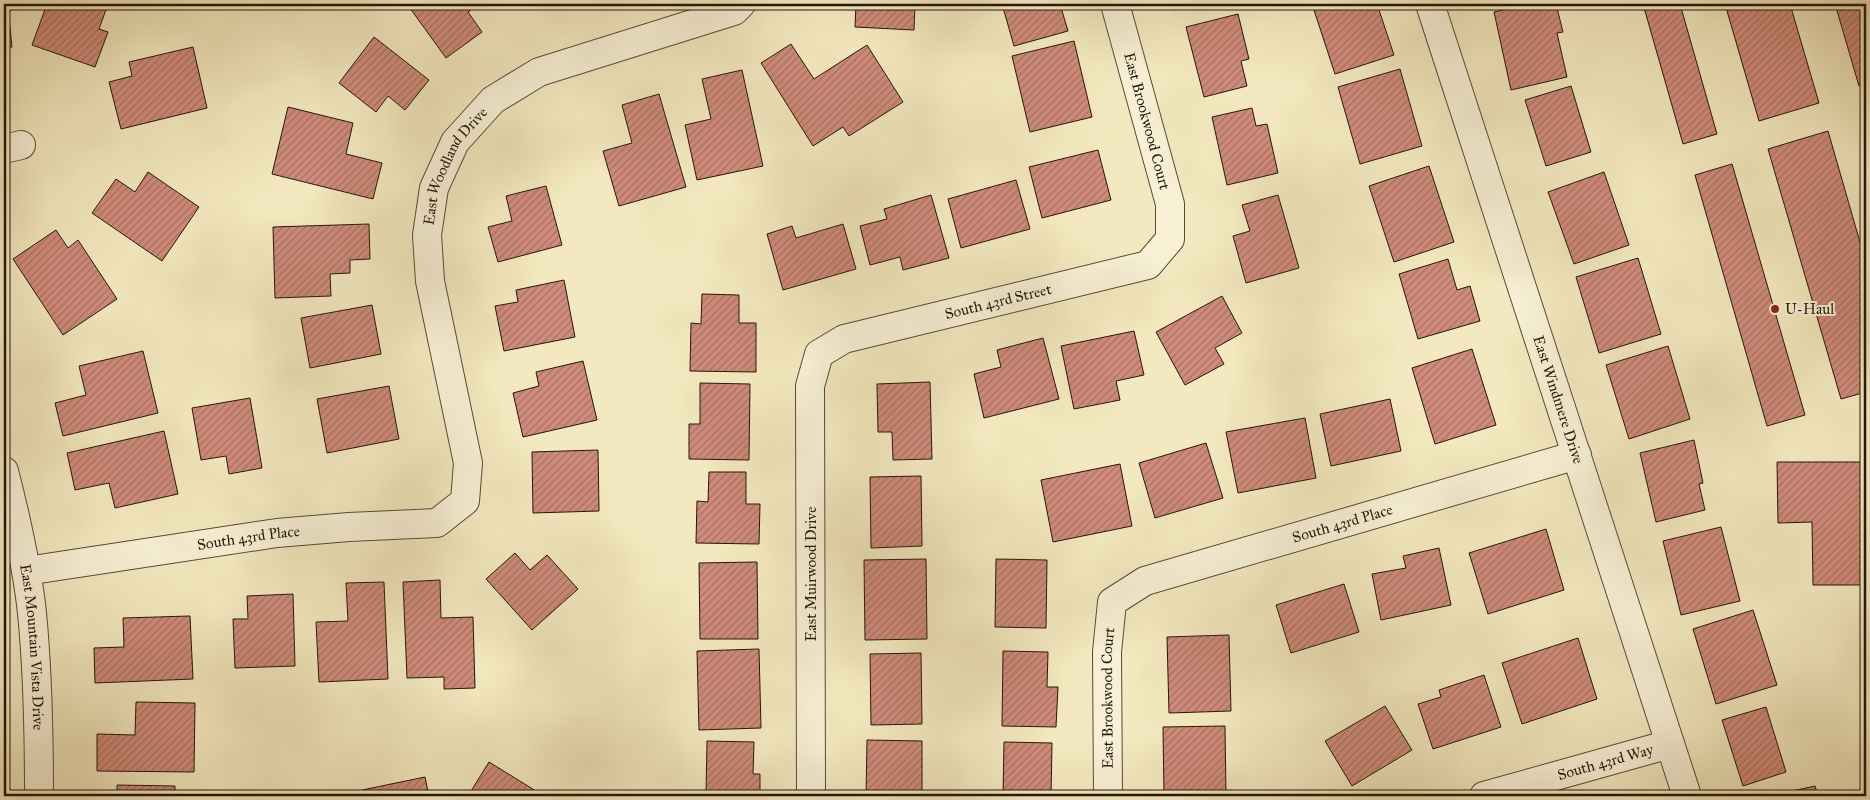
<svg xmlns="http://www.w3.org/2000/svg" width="1870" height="800" viewBox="0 0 1870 800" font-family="'IM FELL Great Primer',serif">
	<defs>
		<pattern id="building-hatch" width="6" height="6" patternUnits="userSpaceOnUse" patternTransform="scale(1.25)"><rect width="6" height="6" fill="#cf8b7b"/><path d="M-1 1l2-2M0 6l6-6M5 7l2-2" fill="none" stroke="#a87163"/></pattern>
	</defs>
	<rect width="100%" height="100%" fill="#f3e8bf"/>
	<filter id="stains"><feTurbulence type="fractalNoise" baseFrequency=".004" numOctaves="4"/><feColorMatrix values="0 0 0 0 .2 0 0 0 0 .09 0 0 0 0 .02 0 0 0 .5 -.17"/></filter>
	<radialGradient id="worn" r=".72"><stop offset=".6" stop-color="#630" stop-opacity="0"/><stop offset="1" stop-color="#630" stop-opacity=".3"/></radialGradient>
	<g fill="url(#building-hatch)" stroke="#24160b">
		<polygon points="47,4 108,4 99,29 108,32 95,67 32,45"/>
		<polygon points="407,4 479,4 468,12 482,32 446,58"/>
		<polygon points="856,4 915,4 914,30 855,27"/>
		<polygon points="1002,4 1060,4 1068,31 1014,46"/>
		<polygon points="1172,4 1199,4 1173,10"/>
		<polygon points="1312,4 1377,4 1394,55 1335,74"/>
		<polygon points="1529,4 1556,4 1563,32 1557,33 1567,77 1511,90 1494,12"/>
		<polygon points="1643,4 1680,4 1717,134 1683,144"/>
		<polygon points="1725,4 1790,4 1819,103 1759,121"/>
		<polygon points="1835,4 1866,4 1866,83 1859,86"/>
		<polygon points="4,9 8,9 12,47 4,48"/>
		<polygon points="1238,14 1249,59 1241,61 1247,86 1204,97 1186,27"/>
		<polygon points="374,37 429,80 405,110 388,96 376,112 339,83"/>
		<polygon points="1074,41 1092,117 1030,132 1012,56"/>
		<polygon points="791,44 814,79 867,45 903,102 849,136 843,127 813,146 761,63"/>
		<polygon points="193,47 207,108 121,129 109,82 132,76 129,62"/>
		<polygon points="1400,69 1422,146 1360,164 1338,87"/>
		<polygon points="742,70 763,166 697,180 685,125 711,119 702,79"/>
		<polygon points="1571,86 1591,152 1546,166 1525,100"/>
		<polygon points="659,94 686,187 619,206 603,151 632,143 622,105"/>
		<polygon points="288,107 353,123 346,154 382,163 373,199 272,174"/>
		<polygon points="1252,108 1256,126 1267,124 1278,173 1227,185 1212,117"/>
		<polygon points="1828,131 1866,263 1866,392 1841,399 1768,149"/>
		<polygon points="1098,150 1111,200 1042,218 1029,167"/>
		<polygon points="1732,164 1805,415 1767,426 1695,175"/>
		<polygon points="1429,166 1454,242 1394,262 1369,186"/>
		<polygon points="148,172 199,207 162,261 92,213 116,179 135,192"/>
		<polygon points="1604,172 1629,245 1574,264 1548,192"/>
		<polygon points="1016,180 1030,229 961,248 948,199"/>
		<polygon points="546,186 562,245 498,262 488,227 512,221 506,196"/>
		<polygon points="931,195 949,258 903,270 900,257 870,265 860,226 887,219 884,209"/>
		<polygon points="1278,195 1299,268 1246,283 1233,236 1250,231 1242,205"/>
		<polygon points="369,224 370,259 350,260 350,273 330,274 331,296 275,298 273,227"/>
		<polygon points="843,224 856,269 783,290 767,234 792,226 796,238"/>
		<polygon points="56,230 68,248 78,240 117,299 63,335 13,259"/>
		<polygon points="1638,258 1661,334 1599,353 1576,277"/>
		<polygon points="1448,259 1457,290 1470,286 1480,321 1418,339 1399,274"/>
		<polygon points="564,280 575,337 504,351 495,306 518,302 516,290"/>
		<polygon points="702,294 739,295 739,323 756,323 756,372 690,371 691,323 701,324"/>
		<polygon points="1222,296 1242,333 1215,348 1224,364 1185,385 1156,332"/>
		<polygon points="372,305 381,354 310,368 301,318"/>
		<polygon points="1134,331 1144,375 1116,381 1120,400 1074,409 1061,346"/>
		<polygon points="1043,338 1059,399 984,418 974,374 1001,367 997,350"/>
		<polygon points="1668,346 1690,419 1629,439 1606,365"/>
		<polygon points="1472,349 1496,425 1435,444 1412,368"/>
		<polygon points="143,351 158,413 63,436 55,403 86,395 79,366"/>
		<polygon points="583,361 597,420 523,437 513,393 539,386 536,372"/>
		<polygon points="930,382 932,459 893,460 892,432 878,432 877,384"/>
		<polygon points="700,383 750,384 749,460 689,459 689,424 700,424"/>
		<polygon points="389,386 399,439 327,453 317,399"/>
		<polygon points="250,398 262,468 229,474 226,456 201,460 192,408"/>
		<polygon points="1390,399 1401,451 1331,466 1320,414"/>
		<polygon points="1305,418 1316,478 1238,493 1226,432"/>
		<polygon points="164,431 178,494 115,508 109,483 75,490 67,453"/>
		<polygon points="1694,440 1703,483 1699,484 1705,510 1656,522 1640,453"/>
		<polygon points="1206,443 1223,498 1155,518 1139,463"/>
		<polygon points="598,450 599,511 533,513 532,452"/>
		<polygon points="1777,462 1866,462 1866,585 1813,585 1812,522 1778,523"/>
		<polygon points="1120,464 1132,526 1053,542 1041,480"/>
		<polygon points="709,472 746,472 746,504 760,504 759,544 696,543 697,501 708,502"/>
		<polygon points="921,476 922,546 871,548 870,477"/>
		<polygon points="1721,527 1740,601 1681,615 1663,541"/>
		<polygon points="1546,529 1564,590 1488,614 1469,553"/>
		<polygon points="1439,548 1451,605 1381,620 1372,574 1406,568 1403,556"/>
		<polygon points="515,553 530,570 547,555 578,589 532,630 486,579"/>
		<polygon points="926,559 927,639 865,640 864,560"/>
		<polygon points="996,559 1047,560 1046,628 995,627"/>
		<polygon points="757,562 758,639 700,639 699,563"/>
		<polygon points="440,580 441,618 473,617 475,688 444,689 444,677 407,678 403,582"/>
		<polygon points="384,582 388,679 319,682 316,622 348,621 346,583"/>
		<polygon points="1344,584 1359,632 1291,653 1276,605"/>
		<polygon points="293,594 295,666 235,668 233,619 248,619 247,596"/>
		<polygon points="1753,610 1777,685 1716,704 1693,629"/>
		<polygon points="190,616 193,679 95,683 94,648 124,647 123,618"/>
		<polygon points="1229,635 1231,711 1169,713 1167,637"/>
		<polygon points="1578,638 1597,699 1522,724 1502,663"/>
		<polygon points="759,649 761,728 699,730 697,651"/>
		<polygon points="1003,651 1048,652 1047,687 1058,687 1056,727 1002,726"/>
		<polygon points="921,653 922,724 871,725 870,654"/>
		<polygon points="1484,675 1501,727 1433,749 1418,704 1441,697 1439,690"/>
		<polygon points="136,702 195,703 194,772 97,771 97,734 135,735"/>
		<polygon points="1385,706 1412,750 1352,786 1325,741"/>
		<polygon points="1766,707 1786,772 1743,786 1722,720"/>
		<polygon points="1225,726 1226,796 1164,796 1163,727"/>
		<polygon points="867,740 922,741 922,796 866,796"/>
		<polygon points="707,741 754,742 753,774 760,774 760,796 706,796"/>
		<polygon points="1004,742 1052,743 1051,796 1003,796"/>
		<polygon points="489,762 544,796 468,796"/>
		<polygon points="425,777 429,796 364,796 362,790"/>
		<polygon points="117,785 175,786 175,796 117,796"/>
		<polygon points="1815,786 1818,796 1769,796"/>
	</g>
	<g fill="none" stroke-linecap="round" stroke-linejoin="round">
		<g stroke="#584a38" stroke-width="30">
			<g id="street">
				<path id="s1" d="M 1430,4 L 1687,796"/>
				<polyline points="4,149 21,145"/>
				<path id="s2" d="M 4,471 C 16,518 27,565 32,613 C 38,674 39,735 39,796"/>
				<path id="s3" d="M 26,571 L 277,533 L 349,527 L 437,523 L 465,501 L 468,463 L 430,281 L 427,235 L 434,188 L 455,142 L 493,100 L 539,72 L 734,11 L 741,4"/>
				<path id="s4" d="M 811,796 L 810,386 L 819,354 L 844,339 L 1148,265 L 1170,239 L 1170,204 L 1115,4"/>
				<path id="s5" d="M 1108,796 L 1107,652 L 1112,602 L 1145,581 L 1577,455"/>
				<path id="s6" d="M 1484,796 L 1670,744"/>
			</g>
		</g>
		<use href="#street" stroke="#f7f0d5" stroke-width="28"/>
	</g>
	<circle fill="#8f2418" stroke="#f7f0d5" stroke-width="2" cx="1775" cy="309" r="5"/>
	<g text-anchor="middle" stroke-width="4" stroke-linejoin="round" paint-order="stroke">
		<g font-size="15" fill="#24160b" stroke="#f7f0d5">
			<text transform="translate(1147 121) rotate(75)" y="5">East Brookwood Court</text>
			<text dy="5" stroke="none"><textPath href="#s3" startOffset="796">East Woodland Drive</textPath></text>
			<text dy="5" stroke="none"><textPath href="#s4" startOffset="631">South 43rd Street</textPath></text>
			<text dy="5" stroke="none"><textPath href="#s1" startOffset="416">East Windmere Drive</textPath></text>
			<text dy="5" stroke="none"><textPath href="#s5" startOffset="439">South 43rd Place</textPath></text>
			<text dy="5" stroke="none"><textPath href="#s3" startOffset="225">South 43rd Place</textPath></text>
			<text transform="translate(811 574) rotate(-90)" y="5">East Muirwood Drive</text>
			<text dy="5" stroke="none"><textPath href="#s2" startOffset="179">East Mountain Vista Drive</textPath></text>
			<text dy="5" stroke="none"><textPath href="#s5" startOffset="98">East Brookwood Court</textPath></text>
			<text dy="5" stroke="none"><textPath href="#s6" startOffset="126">South 43rd Way</textPath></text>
		</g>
		<g font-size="15" fill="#24160b" stroke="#f7f0d5" text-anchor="start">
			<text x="1785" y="314">U-Haul</text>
		</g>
	</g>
	<rect width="1870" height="800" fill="none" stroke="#f3e8bf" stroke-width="20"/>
	<rect x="5" y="5" width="1860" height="790" fill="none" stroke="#24160b" stroke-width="2.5"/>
	<rect x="10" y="10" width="1850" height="780" fill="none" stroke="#24160b"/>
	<rect width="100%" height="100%" filter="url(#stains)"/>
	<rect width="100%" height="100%" fill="url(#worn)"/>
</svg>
